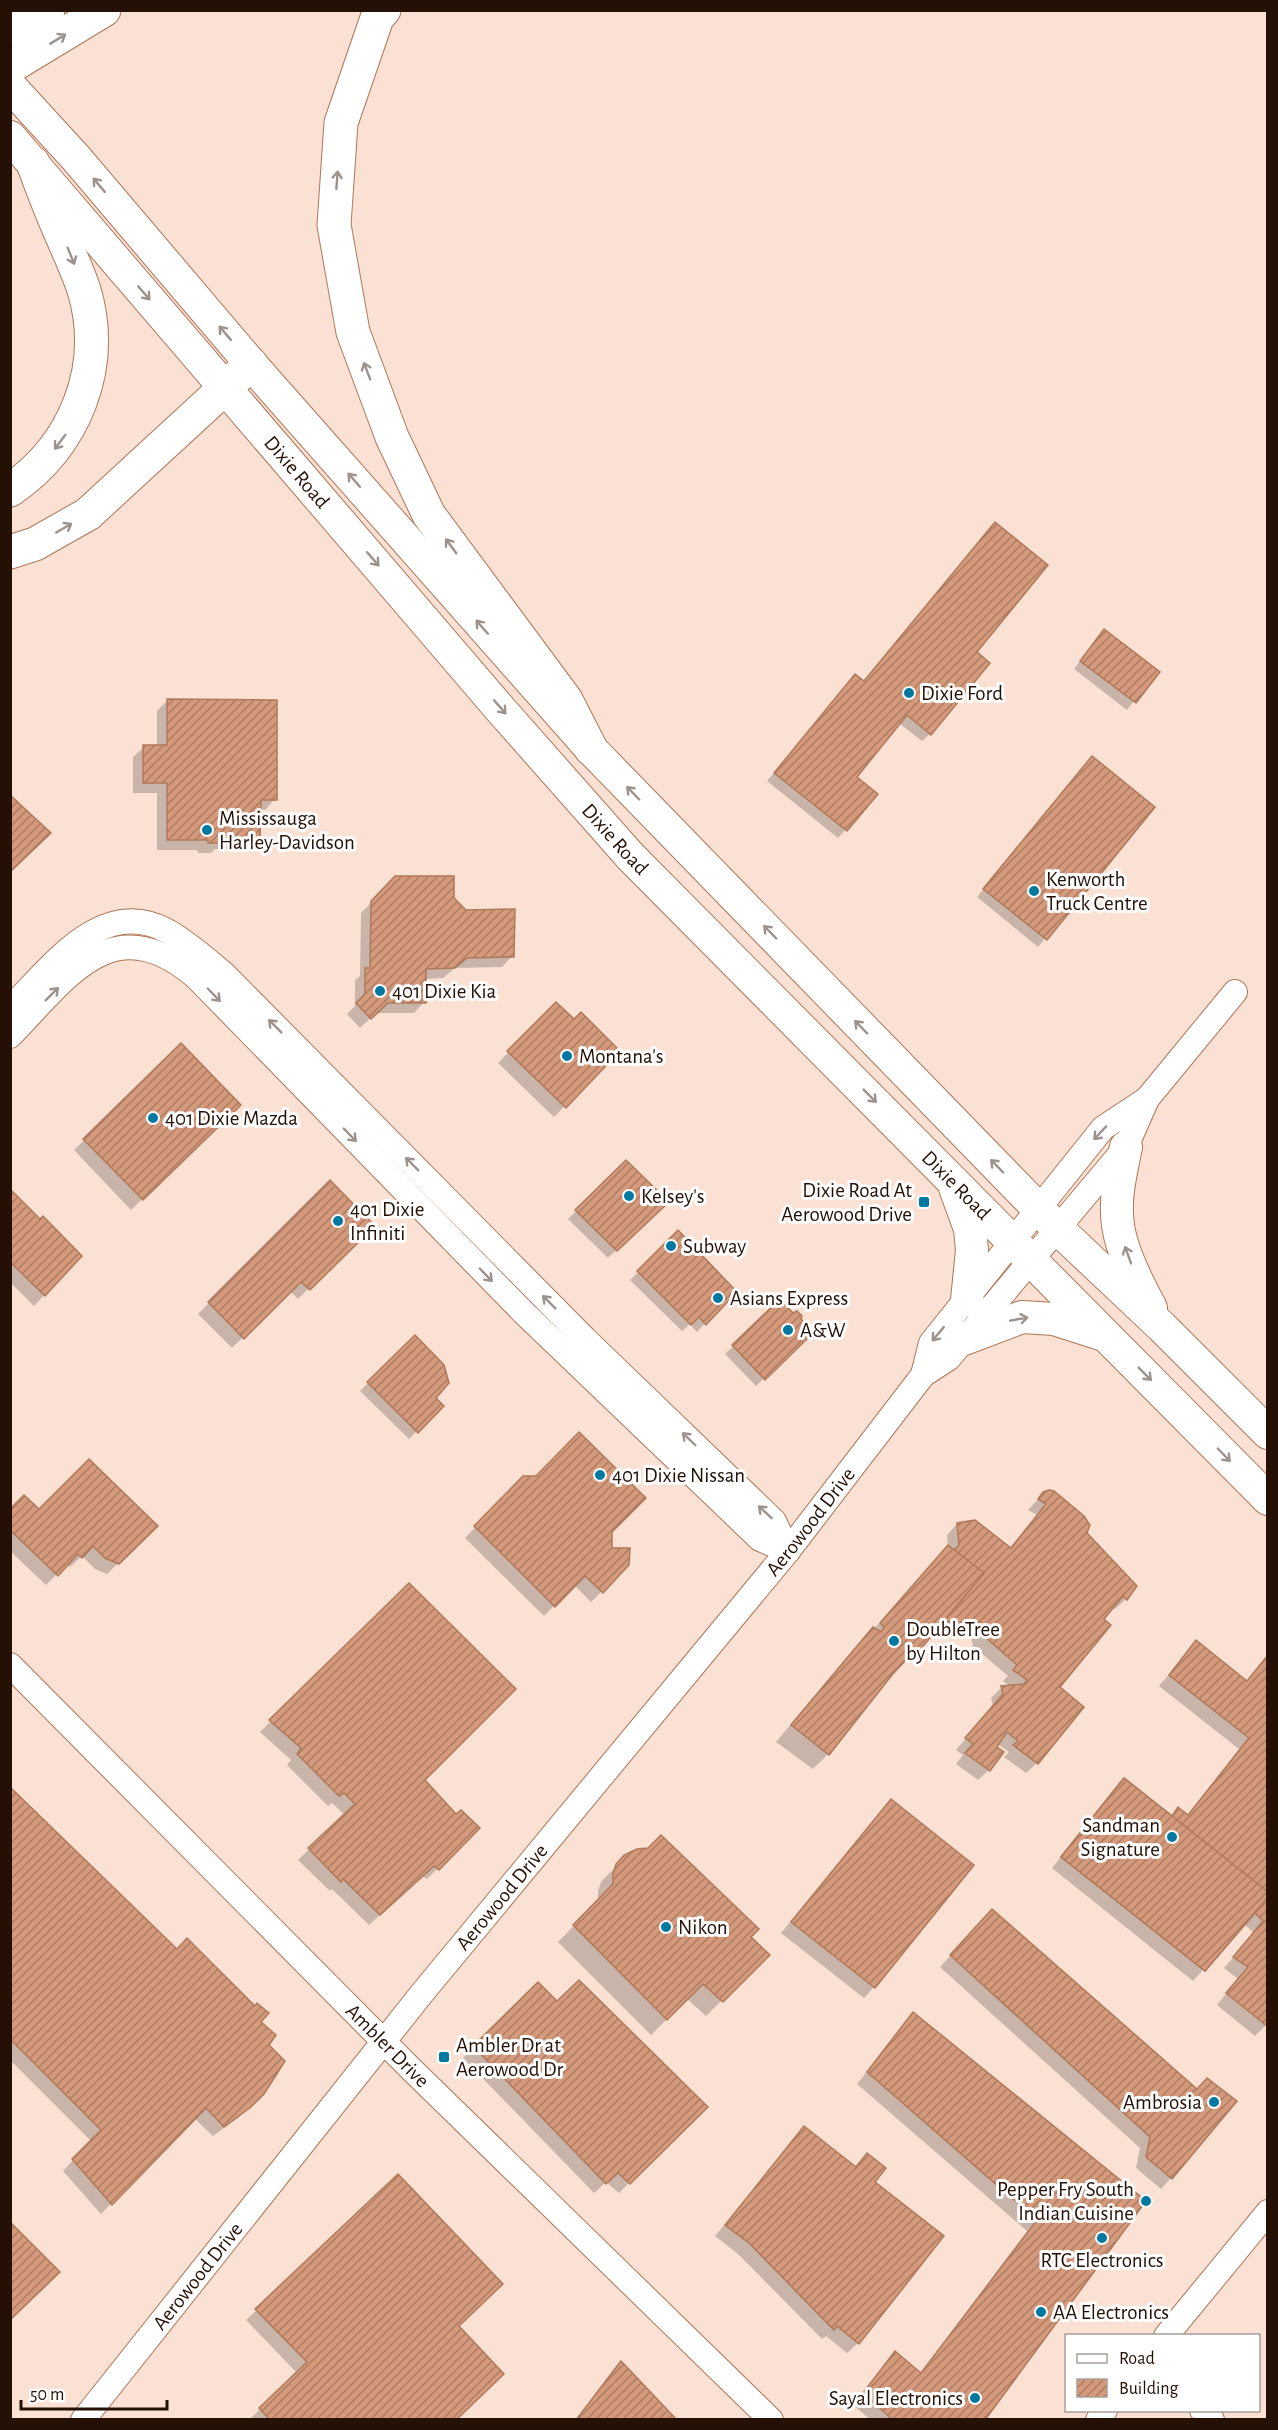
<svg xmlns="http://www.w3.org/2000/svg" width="1278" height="2430" viewBox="0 0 1278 2430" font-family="'Alegreya Sans',sans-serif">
	<defs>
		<pattern id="building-hatch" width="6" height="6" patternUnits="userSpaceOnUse" patternTransform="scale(1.5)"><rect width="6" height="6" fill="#d49a7b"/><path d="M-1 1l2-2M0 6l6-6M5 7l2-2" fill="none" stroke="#ac7c63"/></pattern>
	</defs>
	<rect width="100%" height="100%" fill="#fae1d4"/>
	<g fill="#0003">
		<polygon points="1097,639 1158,672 1127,710 1074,669"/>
		<polygon points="974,653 930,734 922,741 899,723 855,777 876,794 838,838 767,781 855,676 864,683"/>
		<polygon points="168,700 275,799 265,810 259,810 258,838 248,849 215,849 211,853 198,853 197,850 157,850 157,793 133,793 133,757 144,747 157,747 157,711"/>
		<polygon points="1084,766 1153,808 1038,947 977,897"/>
		<polygon points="396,877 452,899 512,956 502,967 455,968 443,978 425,979 424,1002 414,1013 376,1013 360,1028 347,1014 355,1006 355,980 360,976 361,913"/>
		<polygon points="556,1004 574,1021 618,1051 554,1117 498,1063"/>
		<polygon points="181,1045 239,1105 131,1210 74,1150"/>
		<polygon points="626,1162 667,1202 608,1258 568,1219"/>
		<polygon points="330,1182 373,1226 298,1299 290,1291 232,1348 198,1314"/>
		<polygon points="10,1191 40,1221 80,1256 34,1306 10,1282"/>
		<polygon points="678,1232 735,1292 697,1332 690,1324 682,1331 630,1280"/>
		<polygon points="780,1301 811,1332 756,1386 725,1354"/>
		<polygon points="415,1338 434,1399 442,1406 409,1439 360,1391"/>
		<polygon points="524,1478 611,1531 610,1549 628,1565 591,1602 574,1585 544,1616 465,1538"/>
		<polygon points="1044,1493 1135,1586 1126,1599 1115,1609 1113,1607 1102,1620 1058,1687 1037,1763 1026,1773 1004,1757 1009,1752 998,1744 989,1770 978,1780 956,1764 963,1755 956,1750 993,1706 991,1698 1001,1688 1011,1687 1003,1681 1008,1676 973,1646 970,1632 942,1635 935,1629 901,1666 898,1666 828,1754 813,1769 776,1742 858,1644 874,1629 948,1547 947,1535 957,1524 1009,1549 1037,1515 1028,1510"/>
		<polygon points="10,1511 39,1511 156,1526 107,1574 95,1569 82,1556 70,1567 67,1564 46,1585 10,1551"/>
		<polygon points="409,1585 423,1780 456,1816 478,1828 427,1879 422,1876 369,1925 332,1889 330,1891 298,1860 345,1815 332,1803 328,1806 287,1765 291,1760 260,1732"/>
		<polygon points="1196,1642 1246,1682 1268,1657 1268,2023 1255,2036 1217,2005 1238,1979 1224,1968 1254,1933 1244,1924 1193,1981 1052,1868 1124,1780 1171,1817 1178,1809 1187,1816 1239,1749 1159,1686"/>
		<polygon points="10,1789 177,1951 259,2022 267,2046 263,2093 239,2117 213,2136 194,2118 101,2214 63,2171 91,2141 10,2060"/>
		<polygon points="891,1801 874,1987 864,1998 781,1933"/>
		<polygon points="625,1857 749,1937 768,1955 706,2016 687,1999 651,2035 558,1942 598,1901 598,1891 601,1882"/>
		<polygon points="982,1921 1197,2091 1171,2178 1161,2189 1136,2168 1140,2148 940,1967"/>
		<polygon points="538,1984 557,2003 705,2107 619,2193 606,2182 594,2193 463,2058"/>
		<polygon points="913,2014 1144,2202 983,2420 871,2420 853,2405 895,2353 920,2374 1027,2231 857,2084"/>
		<polygon points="804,2128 854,2167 867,2155 873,2182 858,2343 847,2353 826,2336 822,2339 738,2254 715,2236"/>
		<polygon points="257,2310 457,2327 454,2420 249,2420 297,2373 246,2320"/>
		<polygon points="621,2363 675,2420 575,2420"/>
	</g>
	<g fill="url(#building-hatch)" stroke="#b0795a" stroke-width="1.5">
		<polygon points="995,522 1048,565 977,652 990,663 931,735 907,715 857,777 878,794 847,831 774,773 855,674 864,681"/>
		<polygon points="1104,629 1160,672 1136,703 1080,661"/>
		<polygon points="167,699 277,700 277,800 261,800 260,839 223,839 223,843 208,843 208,840 167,840 167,783 143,783 143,745 167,745"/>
		<polygon points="1092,756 1155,807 1047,940 983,889"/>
		<polygon points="10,795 51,833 10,872"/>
		<polygon points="395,876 454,876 454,898 466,910 515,909 514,957 467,958 455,968 426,969 426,1003 388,1003 371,1019 356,1003 365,994 365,968 370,968 371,901"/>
		<polygon points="556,1002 574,1019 581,1012 620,1051 566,1108 507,1051"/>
		<polygon points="181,1043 241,1105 143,1200 83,1139"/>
		<polygon points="626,1160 669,1202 617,1251 575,1210"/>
		<polygon points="330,1180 375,1226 310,1290 301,1282 244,1339 208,1302"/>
		<polygon points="10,1189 40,1219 43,1216 82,1256 45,1296 10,1262"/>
		<polygon points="678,1230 737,1292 706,1325 699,1317 691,1325 637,1271"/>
		<polygon points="780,1299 793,1313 797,1311 802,1316 801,1319 814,1332 765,1380 732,1345"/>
		<polygon points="415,1335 444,1365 449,1383 436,1398 444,1406 418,1433 367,1382"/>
		<polygon points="579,1432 646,1498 612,1532 612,1548 630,1548 629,1565 603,1593 585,1576 555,1607 474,1526 523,1476 536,1476"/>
		<polygon points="89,1459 158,1526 119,1564 105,1558 93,1546 82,1558 78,1554 58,1576 10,1530 10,1509 24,1495 39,1509"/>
		<polygon points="1049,1490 1054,1491 1084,1516 1090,1525 1087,1533 1137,1586 1127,1600 1123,1596 1104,1619 1111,1625 1060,1687 1084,1707 1038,1764 1013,1745 1018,1741 1007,1732 997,1747 1004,1752 990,1771 965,1753 973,1744 965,1738 1003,1694 1001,1686 1024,1684 1027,1680 1013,1670 1017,1665 983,1635 981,1622 953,1625 945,1619 984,1573 954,1550 959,1545 957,1523 975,1520 1011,1548 1046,1504 1038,1499 1043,1492"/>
		<polygon points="948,1545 984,1573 919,1651 914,1651 892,1675 829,1755 791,1725 873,1627 881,1632 884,1627 880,1623"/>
		<polygon points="409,1583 516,1689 425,1780 456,1814 461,1810 480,1828 439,1870 434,1866 380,1915 343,1879 341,1882 308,1848 355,1804 344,1793 339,1796 297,1754 301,1748 269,1720"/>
		<polygon points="1196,1640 1247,1681 1268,1655 1267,2026 1226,1993 1248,1967 1233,1957 1263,1921 1255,1913 1205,1971 1061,1857 1124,1778 1172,1816 1178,1807 1188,1815 1249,1738 1169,1675"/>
		<polygon points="1124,1778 1268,1892 1268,1897 1205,1971 1061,1857"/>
		<polygon points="10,1787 177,1949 187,1938 255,2006 257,2003 269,2013 261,2022 276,2035 269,2045 285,2061 264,2094 251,2107 224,2127 206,2108 112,2205 72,2159 101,2130 10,2039"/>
		<polygon points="891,1799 974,1865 875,1988 791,1922"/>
		<polygon points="661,1835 759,1929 751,1937 770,1955 723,2002 703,1984 667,2020 573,1925 613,1884 613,1874 616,1864 624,1855 637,1849 648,1848"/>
		<polygon points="992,1909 1197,2089 1207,2078 1237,2101 1172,2179 1146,2157 1150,2137 950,1955"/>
		<polygon points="579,1980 708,2107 630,2184 618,2173 606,2184 473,2046 538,1982 557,2001"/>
		<polygon points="913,2012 1146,2201 985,2420 893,2420 863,2393 895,2351 921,2373 1037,2220 867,2072"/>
		<polygon points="804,2126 856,2167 867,2153 886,2168 875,2182 944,2236 859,2344 837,2326 834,2330 749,2243 725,2225"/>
		<polygon points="398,2174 503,2284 459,2326 504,2374 456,2420 270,2420 259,2408 307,2362 255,2309"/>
		<polygon points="10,2222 60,2272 10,2320"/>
		<polygon points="621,2361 677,2420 576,2420"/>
	</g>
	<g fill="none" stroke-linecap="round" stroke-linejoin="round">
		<g stroke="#ad7657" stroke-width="26">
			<g id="minor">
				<path d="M 10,1008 C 52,967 102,894 169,932 C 188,943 206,959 223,973 L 585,1339 L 774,1521 L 788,1551"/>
				<path d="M 10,1036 C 68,977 112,906 196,977 L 523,1312 L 760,1539 L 788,1551"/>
				<polyline points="923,1375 931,1343 1103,1128 1147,1099"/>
				<path id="s1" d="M 10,1665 L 410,2068 L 771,2420"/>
				<polyline points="1166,2336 1268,2212"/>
				<polyline points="1202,2410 1212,2420"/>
				<path id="s2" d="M 83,2420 L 423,1992 L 788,1551 L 923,1375 L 949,1358 L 1126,1147 L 1147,1099 L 1235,992"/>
				<polyline points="1098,2420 1105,2410"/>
			</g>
		</g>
		<g stroke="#ad7657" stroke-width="34">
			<g id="major">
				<polyline points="10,86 76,158 251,364 591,749 1057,1228 1162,1327 1268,1433"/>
				<path id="s3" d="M 10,137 L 501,710 L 630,856 L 1268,1499"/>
				<path d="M 1126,1147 C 1121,1172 1114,1199 1118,1225 C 1121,1250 1139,1286 1151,1308"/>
				<polyline points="955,1188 970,1229 972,1250 967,1300"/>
				<polyline points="964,1339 1022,1317 1054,1319 1101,1334"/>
			</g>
		</g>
		<g stroke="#ad7657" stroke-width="35">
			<g id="highway">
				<polyline points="384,10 377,18 341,123 334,225 353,332 392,437 429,515 566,700 591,749"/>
				<polyline points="10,30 48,10"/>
				<polyline points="10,67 104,10"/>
				<path d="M 10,490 C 75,446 107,367 84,290 C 77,269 67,248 58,227 C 49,206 41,185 33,163"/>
				<polyline points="10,552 35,544 88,514 251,364"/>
			</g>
		</g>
		<use href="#minor" stroke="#fff" stroke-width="24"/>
		<use href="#major" stroke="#fff" stroke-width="32"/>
		<use href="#highway" stroke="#fff" stroke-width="33"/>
	</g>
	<defs><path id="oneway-shaft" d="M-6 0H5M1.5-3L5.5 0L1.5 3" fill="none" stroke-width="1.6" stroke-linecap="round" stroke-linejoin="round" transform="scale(1.5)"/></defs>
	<g stroke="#9d938e">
		<use href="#oneway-shaft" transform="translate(58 39) rotate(-31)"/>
		<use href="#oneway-shaft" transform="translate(337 180) rotate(-86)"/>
		<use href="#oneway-shaft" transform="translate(99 185) rotate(-130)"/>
		<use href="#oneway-shaft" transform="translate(71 256) rotate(68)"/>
		<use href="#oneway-shaft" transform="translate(144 293) rotate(49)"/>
		<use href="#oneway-shaft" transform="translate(225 333) rotate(-130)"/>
		<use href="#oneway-shaft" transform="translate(367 371) rotate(-111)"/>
		<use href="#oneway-shaft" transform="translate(60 442) rotate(127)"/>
		<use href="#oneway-shaft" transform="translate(354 480) rotate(-131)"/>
		<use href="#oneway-shaft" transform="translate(64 528) rotate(-30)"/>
		<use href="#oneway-shaft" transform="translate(451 546) rotate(-126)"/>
		<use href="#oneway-shaft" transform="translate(373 559) rotate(49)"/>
		<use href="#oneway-shaft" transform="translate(482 627) rotate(-131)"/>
		<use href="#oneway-shaft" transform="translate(500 707) rotate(49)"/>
		<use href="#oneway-shaft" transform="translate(633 793) rotate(-134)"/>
		<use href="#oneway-shaft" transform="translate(770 932) rotate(-134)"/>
		<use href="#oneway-shaft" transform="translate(52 994) rotate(-45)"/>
		<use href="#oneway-shaft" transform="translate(214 995) rotate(46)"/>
		<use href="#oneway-shaft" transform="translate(275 1026) rotate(-135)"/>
		<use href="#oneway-shaft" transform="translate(861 1027) rotate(-134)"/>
		<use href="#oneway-shaft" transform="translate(870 1096) rotate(45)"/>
		<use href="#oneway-shaft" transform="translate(1100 1133) rotate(133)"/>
		<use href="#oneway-shaft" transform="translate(350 1135) rotate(46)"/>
		<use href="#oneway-shaft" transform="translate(412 1164) rotate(-135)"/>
		<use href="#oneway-shaft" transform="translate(997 1166) rotate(-134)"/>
		<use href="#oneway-shaft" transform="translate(1128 1255) rotate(-110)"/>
		<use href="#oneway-shaft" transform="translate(486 1275) rotate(46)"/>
		<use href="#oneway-shaft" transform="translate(549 1302) rotate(-135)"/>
		<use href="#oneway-shaft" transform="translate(1019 1319) rotate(-10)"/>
		<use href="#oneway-shaft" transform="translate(938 1334) rotate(130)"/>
		<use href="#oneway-shaft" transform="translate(1145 1374) rotate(45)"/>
		<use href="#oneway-shaft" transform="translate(689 1439) rotate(-136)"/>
		<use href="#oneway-shaft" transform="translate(1224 1455) rotate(46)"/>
		<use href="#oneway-shaft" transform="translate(765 1512) rotate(-137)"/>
	</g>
	<g fill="#0079a1" stroke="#fff" stroke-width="2">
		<circle cx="909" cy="693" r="6"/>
		<circle cx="207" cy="830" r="6"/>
		<circle cx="1034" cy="891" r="6"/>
		<circle cx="380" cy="991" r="6"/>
		<circle cx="567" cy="1056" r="6"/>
		<circle cx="153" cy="1118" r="6"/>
		<circle cx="629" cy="1196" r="6"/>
		<rect x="918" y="1196" width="12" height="12" rx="3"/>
		<circle cx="338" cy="1221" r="6"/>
		<circle cx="671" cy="1246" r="6"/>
		<circle cx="718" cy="1298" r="6"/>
		<circle cx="788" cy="1330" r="6"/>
		<circle cx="600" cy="1475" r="6"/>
		<circle cx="894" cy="1641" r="6"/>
		<circle cx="1172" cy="1837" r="6"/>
		<circle cx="666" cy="1927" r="6"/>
		<rect x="438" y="2051" width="12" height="12" rx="3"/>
		<circle cx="1214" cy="2102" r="6"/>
		<circle cx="1146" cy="2201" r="6"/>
		<circle cx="1102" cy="2238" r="6"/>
		<circle cx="1041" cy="2312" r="6"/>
		<circle cx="975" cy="2398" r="6"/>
	</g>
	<g text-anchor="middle" stroke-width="6" stroke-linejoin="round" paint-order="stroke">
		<g font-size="21" fill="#251005" stroke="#fff">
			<text dy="7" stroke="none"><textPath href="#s3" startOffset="441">Dixie Road</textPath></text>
			<text dy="7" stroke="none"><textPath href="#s3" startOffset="927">Dixie Road</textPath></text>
			<text dy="7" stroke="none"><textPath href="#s3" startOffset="1413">Dixie Road</textPath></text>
			<text dy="7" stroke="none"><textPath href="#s2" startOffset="1156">Aerowood Drive</textPath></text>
			<text dy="7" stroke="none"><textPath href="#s2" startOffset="670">Aerowood Drive</textPath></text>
			<text dy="7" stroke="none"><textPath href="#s1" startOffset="536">Ambler Drive</textPath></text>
			<text dy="7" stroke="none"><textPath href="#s2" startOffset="184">Aerowood Drive</textPath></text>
		</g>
		<g font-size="21" fill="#251005" stroke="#fff" text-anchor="start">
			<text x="921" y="700">Dixie Ford</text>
			<text x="219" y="825">Mississauga<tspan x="219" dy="24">Harley-Davidson</tspan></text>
			<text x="1046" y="886">Kenworth<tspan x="1046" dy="24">Truck Centre</tspan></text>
			<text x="392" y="998">401 Dixie Kia</text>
			<text x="579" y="1063">Montana's</text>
			<text x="165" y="1125">401 Dixie Mazda</text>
			<text x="912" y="1197" text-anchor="end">Dixie Road At<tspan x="912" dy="24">Aerowood Drive</tspan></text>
			<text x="641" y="1203">Kelsey's</text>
			<text x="350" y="1216">401 Dixie<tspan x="350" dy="24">Infiniti</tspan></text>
			<text x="683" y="1253">Subway</text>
			<text x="730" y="1305">Asians Express</text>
			<text x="800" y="1337">A&amp;W</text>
			<text x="612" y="1482">401 Dixie Nissan</text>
			<text x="906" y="1636">DoubleTree<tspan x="906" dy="24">by Hilton</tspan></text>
			<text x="1160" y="1832" text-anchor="end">Sandman<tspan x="1160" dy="24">Signature</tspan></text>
			<text x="678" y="1934">Nikon</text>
			<text x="456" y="2052">Ambler Dr at<tspan x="456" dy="24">Aerowood Dr</tspan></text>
			<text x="1202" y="2109" text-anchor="end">Ambrosia</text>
			<text x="1134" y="2196" text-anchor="end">Pepper Fry South<tspan x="1134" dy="24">Indian Cuisine</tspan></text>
			<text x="1102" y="2267" text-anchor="middle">RTC Electronics</text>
			<text x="1053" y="2319">AA Electronics</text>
			<text x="963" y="2405" text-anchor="end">Sayal Electronics</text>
		</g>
	</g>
	<rect width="1278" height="2430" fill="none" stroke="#251005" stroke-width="24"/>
	<rect x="1065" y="2334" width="195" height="78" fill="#ffffff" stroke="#a89f9b" stroke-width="1.5"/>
	<rect x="1077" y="2354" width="30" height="9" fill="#ffffff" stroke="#a89f9b" stroke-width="1.5"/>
	<text x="1119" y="2364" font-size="18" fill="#251005">Road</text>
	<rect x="1077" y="2379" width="30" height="18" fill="url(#building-hatch)" stroke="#a89f9b" stroke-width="1.5"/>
	<text x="1119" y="2394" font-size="18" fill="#251005">Building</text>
	<path d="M21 2400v9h146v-9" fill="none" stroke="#251005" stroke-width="3"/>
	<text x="30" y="2400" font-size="18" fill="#251005" stroke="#ffffff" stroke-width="4.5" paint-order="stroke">50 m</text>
</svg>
